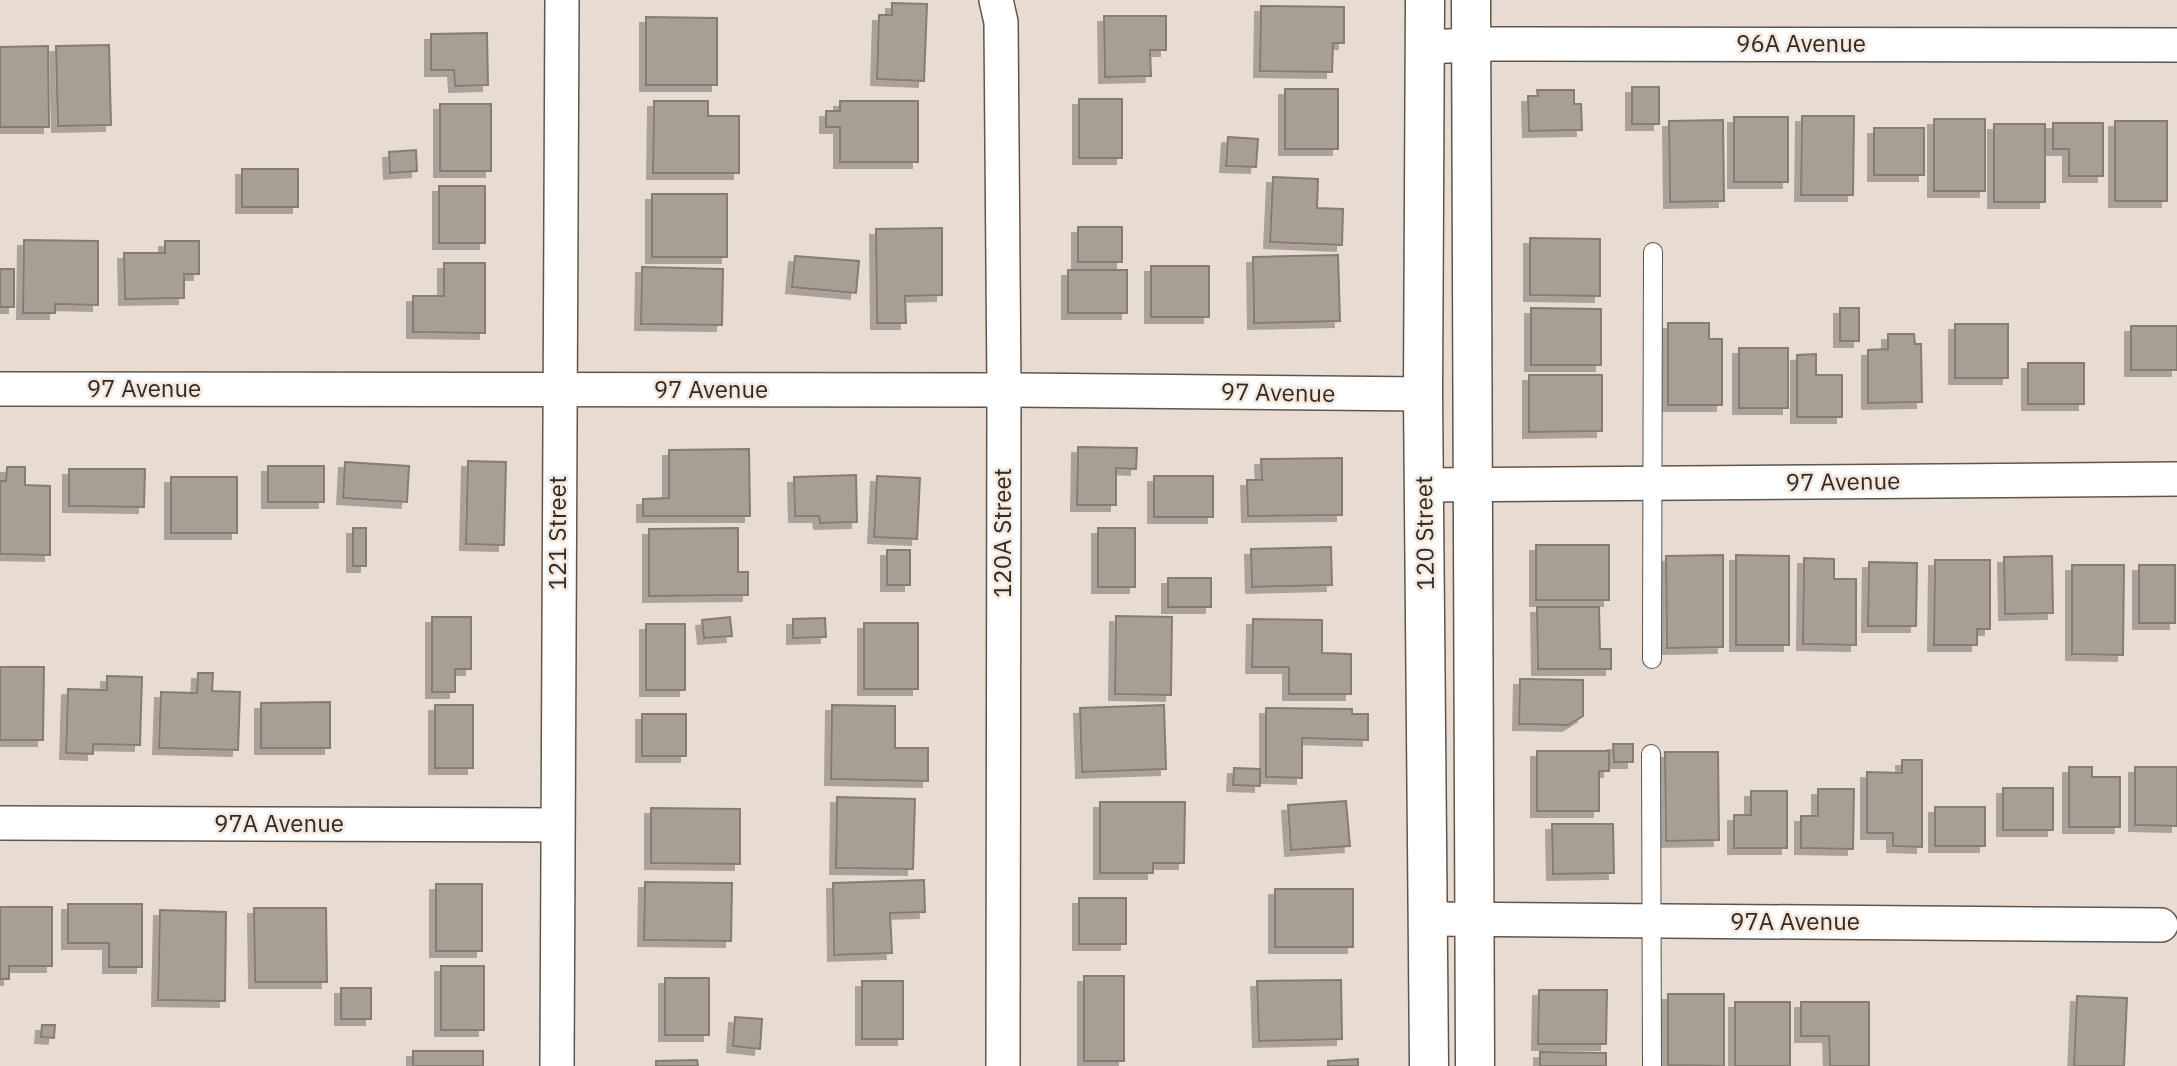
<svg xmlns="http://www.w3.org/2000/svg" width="2177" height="1066" viewBox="0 0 2177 1066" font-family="'IBM Plex Sans',sans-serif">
	<defs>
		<filter id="shadow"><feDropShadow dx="-6" dy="6" stdDeviation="0" flood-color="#0004"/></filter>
	</defs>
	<rect width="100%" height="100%" fill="#e8dcd2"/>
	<g fill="#a79f93" stroke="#857d72" stroke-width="2" filter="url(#shadow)">
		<polygon points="892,3 927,4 924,81 877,79 879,15 892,15"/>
		<polygon points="1261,6 1344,7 1344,43 1333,43 1332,72 1260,71"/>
		<polygon points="1104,16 1166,16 1166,50 1150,50 1151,76 1105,77"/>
		<polygon points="646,17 717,18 717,85 646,85"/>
		<polygon points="487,33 488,85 455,86 454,70 431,70 431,34"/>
		<polygon points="109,45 111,125 58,126 56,46"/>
		<polygon points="48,46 49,127 0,127 0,47"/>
		<rect x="1632" y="87" width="27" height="37"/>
		<rect x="1285" y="89" width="53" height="60"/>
		<polygon points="1537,90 1574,90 1574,104 1581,104 1582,130 1529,131 1528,96 1538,96"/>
		<rect x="1079" y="99" width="43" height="59"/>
		<polygon points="654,101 708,101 708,116 739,116 739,173 653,173"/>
		<polygon points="840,101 918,101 918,162 840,162 840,127 826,127 826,111 840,111"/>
		<rect x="440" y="104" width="51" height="67"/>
		<polygon points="1802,116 1854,116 1853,195 1801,195"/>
		<rect x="1734" y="117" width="54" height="65"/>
		<rect x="1934" y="119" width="51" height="72"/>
		<polygon points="1723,120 1724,201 1670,202 1669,121"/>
		<rect x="2115" y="121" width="52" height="80"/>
		<polygon points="2053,123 2103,123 2103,176 2069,176 2069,149 2053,149"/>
		<rect x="1994" y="124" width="51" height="78"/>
		<rect x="1874" y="128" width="50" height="47"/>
		<polygon points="1228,137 1258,139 1256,167 1226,166"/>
		<polygon points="416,150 417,171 390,173 389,152"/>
		<rect x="242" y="169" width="56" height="38"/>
		<polygon points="1273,177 1318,179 1317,208 1343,209 1342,245 1270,242"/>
		<rect x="439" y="186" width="46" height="57"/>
		<rect x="652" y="194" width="75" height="63"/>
		<rect x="1078" y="227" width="44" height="35"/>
		<polygon points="942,228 942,295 905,296 906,323 877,323 876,229"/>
		<polygon points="1530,238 1600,239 1600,296 1530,295"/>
		<polygon points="24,240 98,241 98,305 55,304 55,313 23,313"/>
		<polygon points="165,241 199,241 199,274 184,274 184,298 125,299 124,253 165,253"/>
		<polygon points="1338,255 1340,321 1254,323 1253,257"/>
		<polygon points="795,256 859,261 856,293 792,287"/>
		<polygon points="444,263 485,263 485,333 413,332 413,296 444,296"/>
		<rect x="1151" y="266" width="58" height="51"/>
		<polygon points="642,267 723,269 722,325 641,324"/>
		<rect x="0" y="269" width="14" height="38"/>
		<rect x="1068" y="270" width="59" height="43"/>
		<polygon points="1531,308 1601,309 1601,365 1531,365"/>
		<rect x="1840" y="308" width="19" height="33"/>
		<polygon points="1668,323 1709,323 1709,339 1722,339 1722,405 1668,405"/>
		<rect x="1955" y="324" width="53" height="54"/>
		<rect x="2131" y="326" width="46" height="44"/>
		<polygon points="1888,334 1914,334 1915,344 1921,344 1922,402 1868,403 1868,350 1888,349"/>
		<rect x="1739" y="348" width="49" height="60"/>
		<polygon points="1816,354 1816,375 1842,375 1842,417 1797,417 1797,355"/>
		<rect x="2028" y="363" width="56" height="41"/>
		<polygon points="1529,375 1602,375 1602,431 1529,432"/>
		<polygon points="1078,447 1137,448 1136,469 1116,468 1116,505 1077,505"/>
		<polygon points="749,449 750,516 643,516 643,499 669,498 669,450"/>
		<polygon points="1342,458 1342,515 1248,516 1247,480 1262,480 1261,459"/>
		<polygon points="468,461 506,462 504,545 466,544"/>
		<polygon points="345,462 409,466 407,502 343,498"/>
		<rect x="268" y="466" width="56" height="36"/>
		<polygon points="7,467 25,467 25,485 50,486 50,555 0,554 0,481 6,481"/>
		<polygon points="69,469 145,469 144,507 69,506"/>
		<polygon points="856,475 857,522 820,523 819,516 795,516 794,477"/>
		<polygon points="877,476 920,478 917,539 874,537"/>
		<rect x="1154" y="476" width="59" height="41"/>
		<rect x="171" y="477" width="66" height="56"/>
		<rect x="353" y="528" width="13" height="38"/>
		<polygon points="738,528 738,572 748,572 748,595 649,596 649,529"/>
		<rect x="1098" y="528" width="37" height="59"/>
		<rect x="1536" y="545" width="73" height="55"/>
		<polygon points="1331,547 1332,585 1252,587 1251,549"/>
		<rect x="887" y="550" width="23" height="35"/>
		<polygon points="1723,555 1723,647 1667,648 1666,556"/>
		<polygon points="1736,555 1789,556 1789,645 1736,645"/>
		<polygon points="2052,556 2053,613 2005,614 2004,557"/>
		<polygon points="1804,558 1834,559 1834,579 1856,579 1856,645 1803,644"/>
		<polygon points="1935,560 1990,560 1990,629 1977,629 1977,645 1934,645"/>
		<polygon points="1869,562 1917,563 1916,626 1868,626"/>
		<polygon points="2072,565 2124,565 2123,655 2072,654"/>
		<rect x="2139" y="565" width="36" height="58"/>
		<rect x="1168" y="578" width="43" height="29"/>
		<polygon points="1537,607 1599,607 1600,649 1611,649 1611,669 1538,669"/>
		<polygon points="1116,616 1172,617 1171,695 1115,694"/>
		<polygon points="432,617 471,617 471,669 455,669 455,692 432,692"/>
		<polygon points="730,617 732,636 704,638 702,620"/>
		<polygon points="825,618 826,637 793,638 793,619"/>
		<polygon points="1253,619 1322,620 1322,653 1351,654 1351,694 1289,694 1289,667 1252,667"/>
		<rect x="864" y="623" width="54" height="66"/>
		<rect x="646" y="624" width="39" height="66"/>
		<polygon points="0,667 44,667 43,740 0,740"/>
		<polygon points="198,673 213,673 212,691 240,692 238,750 159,748 161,692 197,693"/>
		<polygon points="107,676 142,677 140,745 93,744 93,754 66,753 68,689 107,690"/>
		<polygon points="1520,679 1583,680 1583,716 1568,725 1519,724"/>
		<polygon points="330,702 330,748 261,748 261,703"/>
		<rect x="435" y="705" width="38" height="63"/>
		<polygon points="832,705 895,706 895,748 928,748 928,781 831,779"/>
		<polygon points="1164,705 1166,769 1082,772 1080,708"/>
		<polygon points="1266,708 1352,709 1352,714 1368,714 1368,740 1302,738 1302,778 1266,777"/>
		<rect x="642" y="714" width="44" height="42"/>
		<polygon points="1613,744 1633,744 1633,762 1614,762"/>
		<polygon points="1537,751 1609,751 1609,771 1599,771 1599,811 1537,811"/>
		<polygon points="1665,752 1718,752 1719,840 1666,841"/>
		<polygon points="1902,760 1922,760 1922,847 1893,846 1893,833 1867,833 1867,772 1902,773"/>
		<polygon points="2069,767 2092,767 2092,777 2120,777 2120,827 2069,827"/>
		<polygon points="2135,767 2177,767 2177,826 2135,825"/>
		<polygon points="1234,768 1260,769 1260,786 1233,785"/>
		<rect x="2003" y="788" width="50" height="42"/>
		<polygon points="1818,789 1854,789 1853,849 1801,848 1801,816 1818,816"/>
		<polygon points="1751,791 1787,791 1787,848 1734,848 1734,815 1751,815"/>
		<polygon points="837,797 915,799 913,869 836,868"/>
		<polygon points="1346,801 1350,846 1291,850 1288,805"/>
		<polygon points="1100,802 1185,802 1184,863 1153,863 1153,873 1100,873"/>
		<rect x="1935" y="807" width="50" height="39"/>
		<polygon points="651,808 740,809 740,864 651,863"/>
		<polygon points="1552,824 1613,824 1614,873 1553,874"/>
		<polygon points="924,880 925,912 890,913 892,953 834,955 833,883"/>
		<polygon points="645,882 732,883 731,941 644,940"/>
		<rect x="436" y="884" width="46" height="67"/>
		<rect x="1275" y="889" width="78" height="58"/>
		<rect x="1079" y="898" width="47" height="46"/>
		<polygon points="68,904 142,904 142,967 109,967 109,943 68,943"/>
		<polygon points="0,907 52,907 52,966 9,966 9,979 0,979"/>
		<polygon points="254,908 326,908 327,982 255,982"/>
		<polygon points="160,910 226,912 225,1001 158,1000"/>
		<rect x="441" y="966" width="43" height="64"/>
		<rect x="1084" y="976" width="40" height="85"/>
		<rect x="665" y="978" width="44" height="57"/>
		<polygon points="1341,980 1342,1039 1259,1041 1257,981"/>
		<rect x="862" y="981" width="41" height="58"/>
		<rect x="341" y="988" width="30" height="31"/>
		<polygon points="1539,990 1607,990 1606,1044 1538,1044"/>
		<polygon points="1668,994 1724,994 1724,1066 1668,1065"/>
		<polygon points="2077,996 2127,998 2124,1066 2074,1066"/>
		<rect x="1735" y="1002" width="55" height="64"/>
		<polygon points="1801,1002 1869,1002 1869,1066 1830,1066 1829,1036 1801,1036"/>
		<polygon points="735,1017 762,1019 760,1049 733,1046"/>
		<polygon points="42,1025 55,1025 54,1038 41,1037"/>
		<rect x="413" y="1051" width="70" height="15"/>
		<polygon points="1540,1052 1606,1053 1606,1066 1540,1066"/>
		<polygon points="1358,1059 1358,1066 1328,1066 1328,1061"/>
		<polygon points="697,1060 698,1066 656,1066 656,1061"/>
	</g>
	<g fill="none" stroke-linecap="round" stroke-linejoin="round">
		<g stroke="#60564d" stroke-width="20">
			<g id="service">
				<polyline points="1652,659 1653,252"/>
				<polyline points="1651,754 1652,1066"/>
			</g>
		</g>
		<g stroke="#60564d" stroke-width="36">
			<g id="minor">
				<polyline points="996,0 1001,22 1004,390 1003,1066"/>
				<polyline points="1425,47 1493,44 2177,45"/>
				<polyline points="0,389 1004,390 1423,394"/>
				<polyline points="1424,485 2177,479"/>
				<polyline points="0,823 557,825"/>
				<polyline points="1429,919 2161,925"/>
				<polyline points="557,1066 562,0"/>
			</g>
		</g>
		<g stroke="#60564d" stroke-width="41">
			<g id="secondary">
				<polyline points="1425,0 1423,394 1429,1066"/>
				<polyline points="1471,0 1475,1066"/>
			</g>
		</g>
		<use href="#service" stroke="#fff" stroke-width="18"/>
		<use href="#minor" stroke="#fff" stroke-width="33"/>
		<use href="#secondary" stroke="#fff" stroke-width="38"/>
	</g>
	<g text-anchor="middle" stroke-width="5" stroke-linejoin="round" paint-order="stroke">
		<g font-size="24" fill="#302b27" stroke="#f5e9df">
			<text x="1801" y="52">96A Avenue</text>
			<text x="144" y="397">97 Avenue</text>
			<text x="711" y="398">97 Avenue</text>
			<text transform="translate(1278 393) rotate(1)" y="8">97 Avenue</text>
			<text transform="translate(1843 482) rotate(-1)" y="8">97 Avenue</text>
			<text transform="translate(558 533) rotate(-90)" y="8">121 Street</text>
			<text transform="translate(1003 533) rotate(-90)" y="8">120A Street</text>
			<text transform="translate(1425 533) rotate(-91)" y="8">120 Street</text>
			<text x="279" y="832">97A Avenue</text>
			<text x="1795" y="930">97A Avenue</text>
		</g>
	</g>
</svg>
